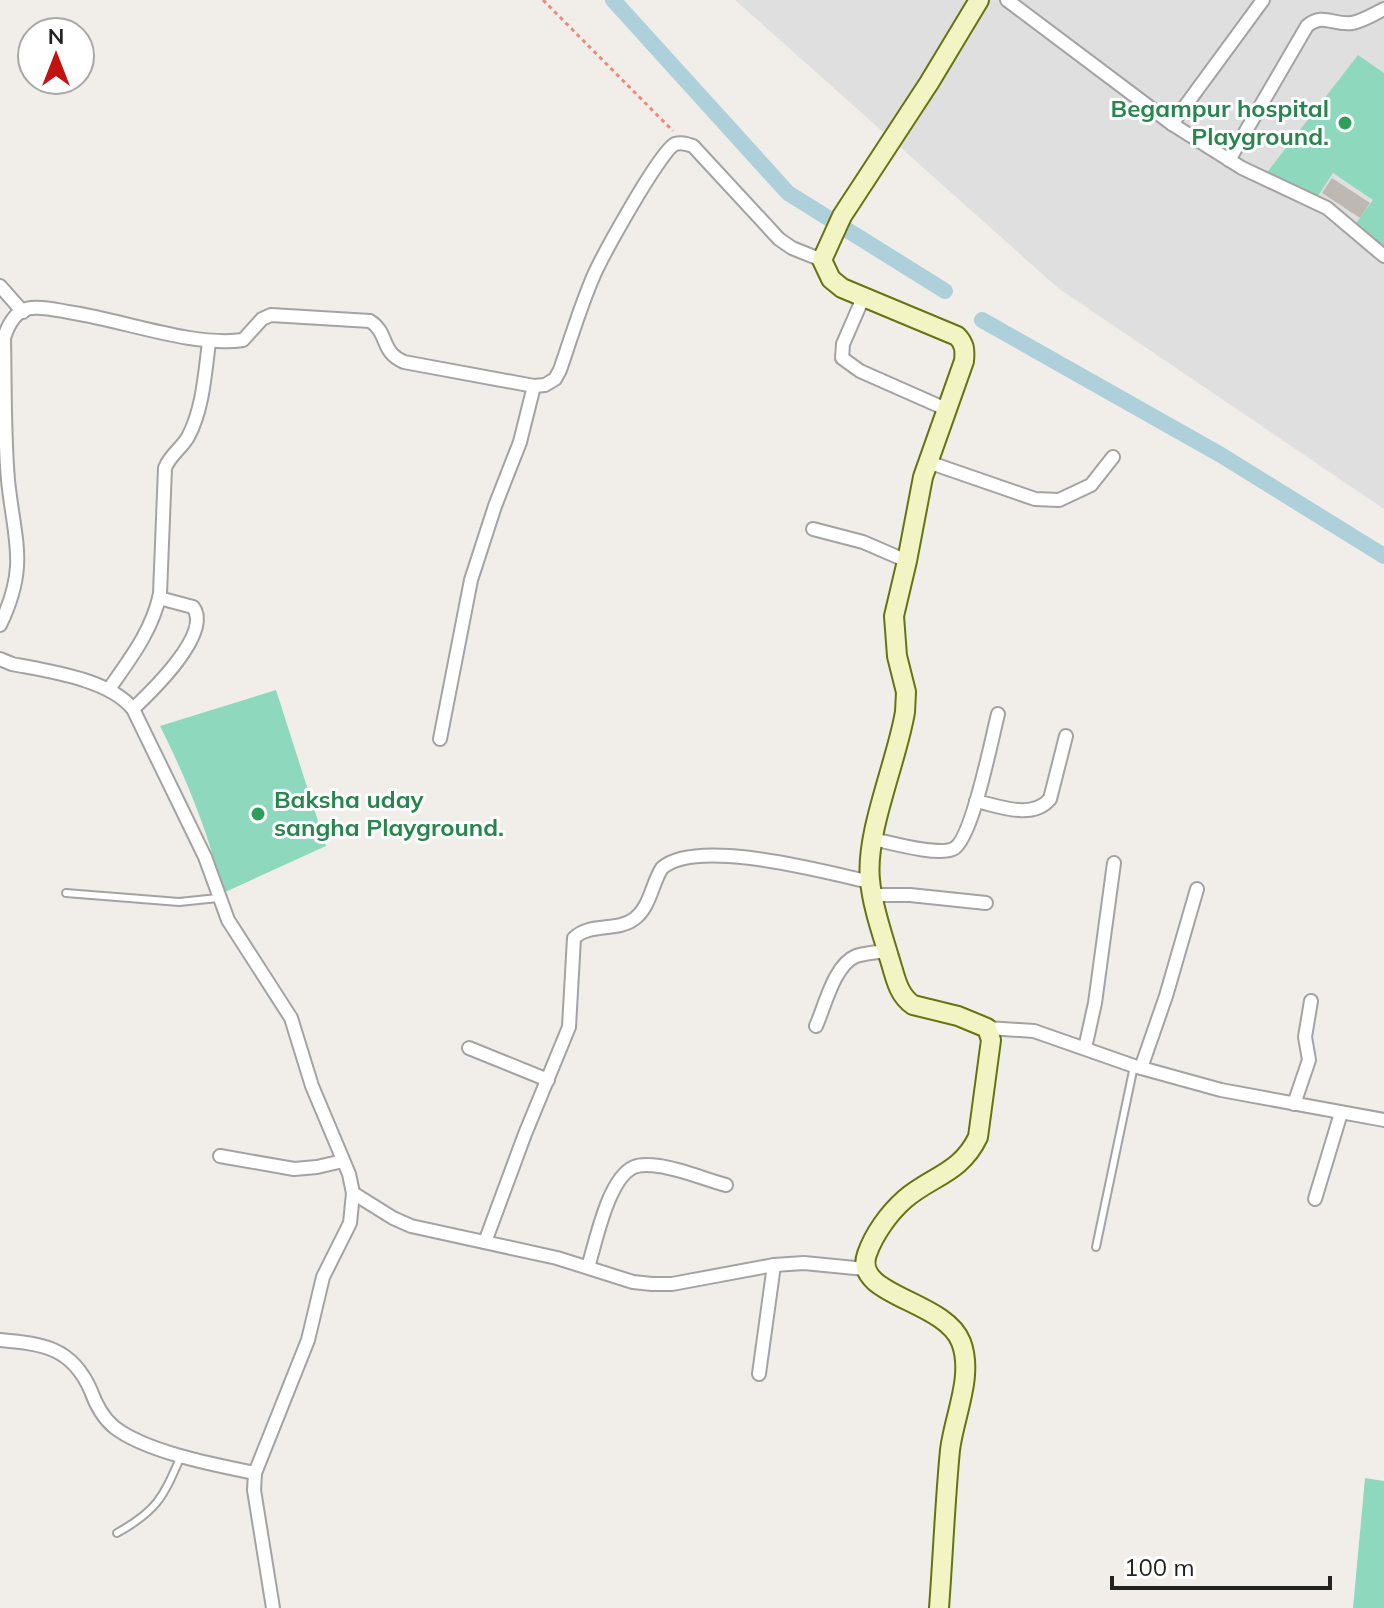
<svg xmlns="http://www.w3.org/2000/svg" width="1384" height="1608" viewBox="0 0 1384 1608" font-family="Mulish,sans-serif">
	<rect width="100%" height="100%" fill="#f1eee9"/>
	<polygon fill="#dfdfdf" points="735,0 1384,0 1384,509 1058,288"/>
	<g fill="#8ed9bd">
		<polygon points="1358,55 1384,73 1384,257 1352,229 1373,200 1333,173 1314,202 1265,175"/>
		<path d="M 276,690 L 326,846 L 223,893 C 209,834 187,780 160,726 Z"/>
		<polygon points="1365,1478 1384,1481 1384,1608 1353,1608"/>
	</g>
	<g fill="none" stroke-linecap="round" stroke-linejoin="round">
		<g stroke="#aed0da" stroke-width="16">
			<polyline points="613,0 788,193 945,291"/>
			<polyline points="982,320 1221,455 1384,556"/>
		</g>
	</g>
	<polygon fill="#beb8b2" points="1332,178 1370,203 1360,218 1322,193"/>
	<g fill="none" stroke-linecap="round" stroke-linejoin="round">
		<g stroke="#a3a3a3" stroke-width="10">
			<g id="lane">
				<polyline points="66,893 179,902 218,898"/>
				<polyline points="1096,1247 1134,1066"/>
				<path d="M 117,1533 C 158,1510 163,1497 181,1456"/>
			</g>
		</g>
		<g stroke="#a3a3a3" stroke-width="16">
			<g id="street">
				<polyline points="1007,0 1172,124 1242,168 1327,208 1384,256"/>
				<polyline points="1172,124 1263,0"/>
				<path d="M 1229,160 L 1307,26 C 1323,12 1334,26 1352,23 C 1363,21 1374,14 1384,9"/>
				<polyline points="0,286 23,312"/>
				<polyline points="863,298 843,344 842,358 860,371 946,409"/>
				<polyline points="928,462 1035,499 1059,500 1091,485 1113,457"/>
				<polyline points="813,529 863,542 907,561"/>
				<path d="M 0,625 C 29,565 14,540 8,480 C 4,433 5,385 4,338 C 8,325 16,310 31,308 C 45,306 60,311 74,313 C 125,321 194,347 243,340 L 262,319 L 271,315 L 370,321 C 389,333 380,352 404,362 L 534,386 L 545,385 L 555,379 L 560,370 C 570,341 579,311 591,282 C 599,261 660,151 675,144 C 682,142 687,144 693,146 L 779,239 L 792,248 L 822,260"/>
				<path d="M 0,659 L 12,664 C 48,671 109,679 133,709 L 205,857 L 228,920 L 291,1018 L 312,1086 L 349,1174 L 353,1193 L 350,1223 L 323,1277 L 308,1340 L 255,1473 L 254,1490 L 273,1608"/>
				<path d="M 109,689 C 130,659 152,631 160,594 L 165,468 C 170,455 181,449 188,437 C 203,409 205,373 209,342"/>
				<path d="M 133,709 C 151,692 213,633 193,607 L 159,598"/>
				<polyline points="440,739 471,580 495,506 520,442 534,386"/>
				<path d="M 976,801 C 999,806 1032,820 1050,799 L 1066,736"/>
				<path d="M 873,839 C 892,843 937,856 953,849 C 972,841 992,737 998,714"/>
				<polyline points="873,895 910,895 986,903"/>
				<path d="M 816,1026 C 825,1006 834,965 856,956 C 866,953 878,952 888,951"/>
				<polyline points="987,1028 1034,1031 1134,1066 1221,1090 1384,1120"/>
				<polyline points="469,1048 548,1080"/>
				<polyline points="1085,1048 1095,1003 1114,863"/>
				<polyline points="1141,1068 1166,996 1197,889"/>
				<polyline points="1294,1104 1309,1060 1305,1037 1311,1001"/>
				<polyline points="220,1156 294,1169 317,1167 343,1161"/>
				<polyline points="353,1193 393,1218 411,1226 557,1258 633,1282 652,1284 672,1284 774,1265 804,1263 865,1269"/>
				<polyline points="1315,1199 1341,1113"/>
				<path d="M 485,1242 L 525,1134 L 569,1027 L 574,938 C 591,922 617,932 634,919 C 650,908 652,883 662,868 C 697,837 825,872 870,882"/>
				<path d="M 588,1267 C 596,1242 608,1178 634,1167 C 641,1164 652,1165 659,1166 C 681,1169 704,1179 726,1185"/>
				<path d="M 0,1340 C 43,1344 72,1347 91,1391 C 96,1405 102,1417 114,1427 C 146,1452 215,1465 255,1473"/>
				<polyline points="759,1374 774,1265"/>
			</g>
		</g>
		<g stroke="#67730e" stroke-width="22">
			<path id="secondary" d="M 939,1608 C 943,1555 945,1502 950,1450 C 954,1416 974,1376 961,1342 C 945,1300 852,1296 867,1254 C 874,1234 889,1213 905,1199 C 932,1176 961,1173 978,1137 L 991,1040 L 987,1028 L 958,1016 L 913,1005 C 897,994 895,975 889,957 C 882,933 872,905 870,880 C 865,833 897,761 905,712 L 906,692 L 897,656 L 894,616 L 907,561 L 923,477 L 964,361 C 965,351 965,344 957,336 L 842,288 L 831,279 L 822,260 L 842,216 L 929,83 L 979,0"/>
		</g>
		<polyline stroke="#ef897c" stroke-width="3" stroke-dasharray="4 4" stroke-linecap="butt" points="543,0 673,131"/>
		<use href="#lane" stroke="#fff" stroke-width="6"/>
		<use href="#street" stroke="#fff" stroke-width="12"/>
		<use href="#secondary" stroke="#f2f5c3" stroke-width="18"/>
	</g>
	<g fill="#2e9e5b" stroke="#fff" stroke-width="3">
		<circle cx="1345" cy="123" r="8"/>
		<circle cx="258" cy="814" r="8"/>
	</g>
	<g text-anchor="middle" stroke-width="6" stroke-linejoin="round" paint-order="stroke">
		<g font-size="24" font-weight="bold" fill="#27864d" stroke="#fff" text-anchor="end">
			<text x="1329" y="117">Begampur hospital<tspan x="1329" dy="28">Playground.</tspan></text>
			<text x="274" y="808" text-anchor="start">Baksha uday<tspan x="274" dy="28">sangha Playground.</tspan></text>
		</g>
	</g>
	<g transform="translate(56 56)"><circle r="38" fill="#ffffff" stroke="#a7a7a7" stroke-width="2"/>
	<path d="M0-6L14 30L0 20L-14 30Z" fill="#c21311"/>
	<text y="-12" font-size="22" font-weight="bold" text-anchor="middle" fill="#222222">N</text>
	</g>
	<path d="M1112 1576v12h218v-12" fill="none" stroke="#222222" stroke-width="4"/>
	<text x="1124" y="1576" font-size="24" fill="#222222" stroke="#ffffff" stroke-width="6" paint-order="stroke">100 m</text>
</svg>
